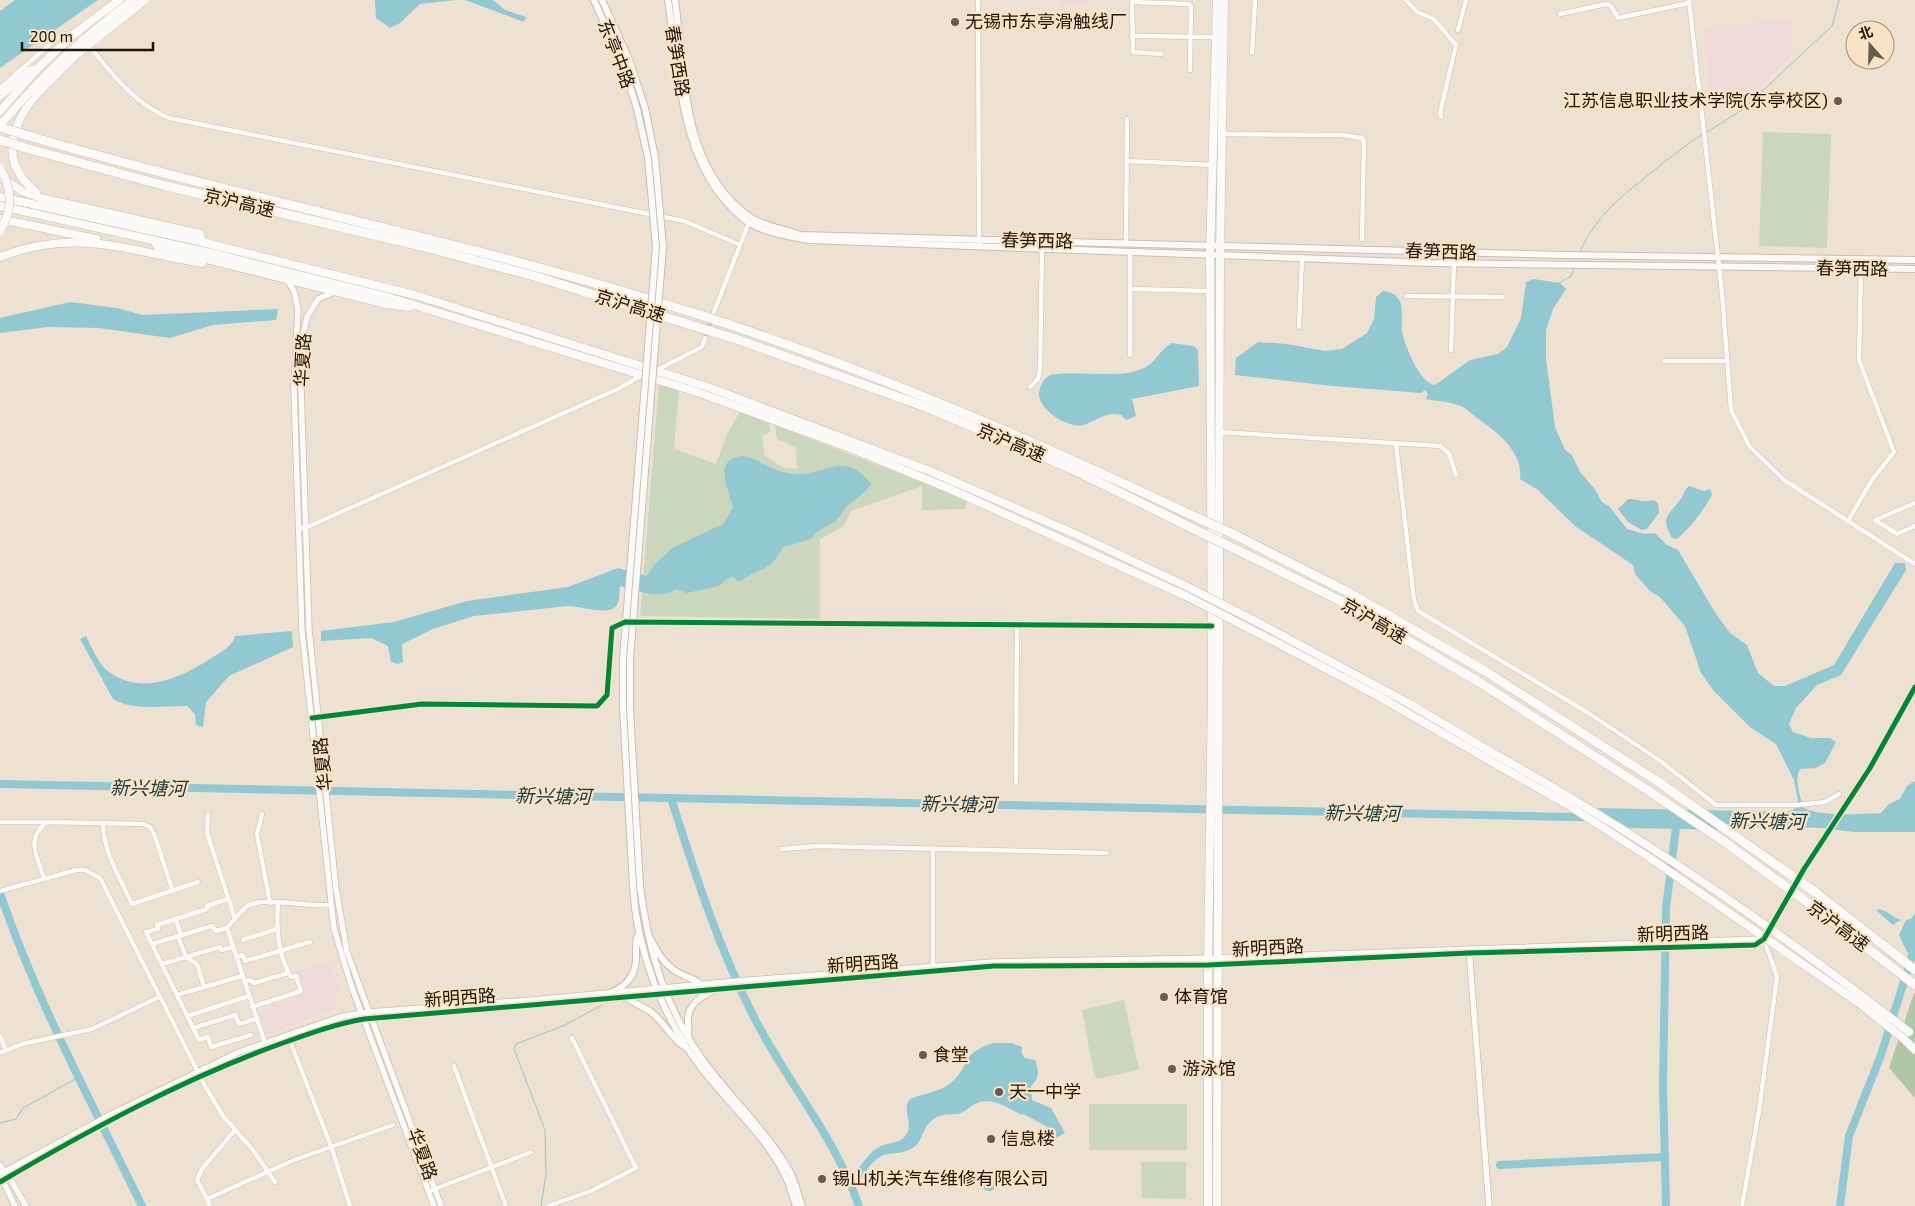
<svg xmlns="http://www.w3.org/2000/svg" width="1915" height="1206" viewBox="0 0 1915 1206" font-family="'Exo 2','Noto Sans SC',sans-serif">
	<rect width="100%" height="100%" fill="#ede1d1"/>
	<g fill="#eedad9">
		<rect x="1060" y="0" width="28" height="5"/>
		<polygon points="1792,19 1794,53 1758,89 1712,113 1702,27"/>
		<polygon points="329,962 338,986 337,999 332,1009 323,1014 267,1035 259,1011 306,994 299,971"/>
	</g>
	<g fill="#cad7bd">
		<polygon points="1763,132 1831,134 1827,248 1759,246"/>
		<polygon points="659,383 677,389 679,393 674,449 716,464 727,434 740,412 769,422 770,432 762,436 765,456 782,467 797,469 796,448 777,439 775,425 967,500 965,509 922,510 922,486 851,511 844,526 820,539 820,619 640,616"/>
		<polygon points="1124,1000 1139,1070 1097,1079 1094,1074 1082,1010"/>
		<rect x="1089" y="1104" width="98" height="46"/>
		<polygon points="1141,1162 1186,1162 1186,1199 1142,1198"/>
	</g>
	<polygon fill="#b1c6a4" points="1914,993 1915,994 1915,1098 1889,1068"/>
	<g fill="#92c8d1">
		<polygon points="15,0 98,0 0,68 0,11"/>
		<polygon points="375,0 456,0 420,4 400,23 390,28 376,18"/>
		<polygon points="465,0 493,0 505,10 526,17 524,22"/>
		<path d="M 1533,279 L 1560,283 L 1566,289 L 1553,309 L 1546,330 L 1546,359 L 1555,427 L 1565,450 L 1572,455 L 1580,472 L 1594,488 L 1602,502 L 1610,507 L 1627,529 L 1644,534 L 1655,533 L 1667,545 L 1678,550 L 1716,614 L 1730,633 L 1747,645 L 1758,673 L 1774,686 L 1785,686 L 1834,665 L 1895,563 L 1905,563 L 1906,570 L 1841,675 L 1817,685 L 1796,708 L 1789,724 L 1793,732 L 1811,738 L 1830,738 L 1836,742 L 1825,763 L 1816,768 L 1800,769 C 1794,779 1800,797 1804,808 C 1821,817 1862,814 1881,813 L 1889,804 L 1900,799 L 1907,786 L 1915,781 L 1915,832 L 1854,832 L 1821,828 L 1762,826 L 1743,830 L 1629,828 L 1597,808 L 1788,812 L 1796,808 L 1798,801 L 1794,780 L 1776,744 L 1750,727 L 1714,691 L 1701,673 L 1685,626 L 1660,597 L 1650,591 L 1635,574 L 1633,565 L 1575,526 L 1538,490 L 1520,479 C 1523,451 1497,432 1477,418 C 1472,414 1467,409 1461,406 C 1451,402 1437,401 1426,399 L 1428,394 L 1425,390 L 1421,393 L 1333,386 L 1235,375 L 1236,358 L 1258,342 L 1287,344 L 1325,351 L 1342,349 L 1367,333 L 1374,319 L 1376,297 L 1383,291 C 1389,292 1395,293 1399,300 C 1404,308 1401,321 1402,331 C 1404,344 1420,384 1435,385 L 1470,360 L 1498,354 L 1507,347 L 1521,318 L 1526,282 Z"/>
		<polygon points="70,302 117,308 142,315 278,309 276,320 213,325 170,338 99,328 48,327 0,333 0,318"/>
		<path d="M 1172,343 L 1193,346 L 1198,350 L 1199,386 L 1132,399 L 1136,416 L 1126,420 L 1121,415 C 1106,411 1098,420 1084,425 C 1069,429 1040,411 1039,395 C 1039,387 1043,379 1050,375 C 1079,369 1120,381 1146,367 C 1157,361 1160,349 1172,343 Z"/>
		<path d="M 744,456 C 759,460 772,470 787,473 C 821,481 843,446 871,484 L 866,491 L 846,507 L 836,521 L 818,531 L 811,539 L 783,547 C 770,573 759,567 739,582 L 733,577 L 728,578 L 719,586 L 687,593 L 676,589 C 660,601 638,590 620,586 C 619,591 620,598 618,603 C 612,618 582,606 568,606 L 474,616 L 433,629 L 402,644 L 403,662 L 398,664 L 391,662 L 388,646 L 371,638 L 321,641 L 321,631 L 394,622 L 467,601 L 568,587 L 618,568 L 647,576 L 654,565 L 672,548 L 723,524 L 733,508 C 729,489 711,458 744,456 Z"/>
		<path d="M 1689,486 L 1704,491 L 1710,489 L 1712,495 C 1703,511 1691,527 1677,539 L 1672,538 C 1660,517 1668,516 1680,500 C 1684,495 1684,490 1689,486 Z"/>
		<path d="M 1628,499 C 1638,499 1643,503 1653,500 L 1658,503 L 1659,513 L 1647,529 L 1642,530 L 1628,522 L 1618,509 Z"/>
		<path d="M 292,631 L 293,647 L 229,676 L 206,702 L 203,727 L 196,725 L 195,714 L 187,706 C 164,706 133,711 113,699 L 80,639 L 86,636 C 92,648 98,664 109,672 C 141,695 177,679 207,661 C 217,654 232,648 235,636 Z"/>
		<path d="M 1878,909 C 1889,911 1893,918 1901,920 L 1893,925 L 1877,911 Z"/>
		<polygon points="1915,913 1915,958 1907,952 1899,935 1906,920 1911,919"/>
		<path d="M 993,1043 L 1012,1043 L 1022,1047 L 1022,1054 L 1025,1058 L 1035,1060 C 1039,1072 1040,1077 1031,1086 L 1032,1100 L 1051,1108 L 1065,1133 L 1056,1138 L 1046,1126 L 1023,1114 L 1022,1115 C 1007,1108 992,1096 975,1104 C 969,1107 965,1112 958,1114 C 947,1115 940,1113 930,1122 C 921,1131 923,1143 911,1149 C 904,1153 895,1153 888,1154 C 874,1156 865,1172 860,1183 L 856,1171 C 863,1163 871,1150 881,1146 C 890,1142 900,1144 906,1135 C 914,1124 902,1111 909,1100 C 920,1093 938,1094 952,1082 C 970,1066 961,1053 993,1043 Z"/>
		<circle cx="989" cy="1184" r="7"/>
	</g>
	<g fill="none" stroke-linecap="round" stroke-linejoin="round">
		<g stroke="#92c8d1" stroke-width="1">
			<polyline points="1707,132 1742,110 1832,26 1839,0"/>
			<path d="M 1580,252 C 1596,214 1626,193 1657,168 C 1672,156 1687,144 1703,134"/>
			<polyline points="1559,283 1571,276 1574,267"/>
			<polyline points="0,1123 16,1119 23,1108 79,1077"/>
			<polyline points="541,1206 546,1174 545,1130 514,1049 516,1044 565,1025 602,1005"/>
		</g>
		<g stroke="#92c8d1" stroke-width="8">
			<polyline points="0,784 1623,818"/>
			<path d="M 671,798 C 695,874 719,950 756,1021 C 788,1083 836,1139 859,1206"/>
			<path d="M 0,893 C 37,1002 92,1103 142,1206"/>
			<polyline points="1500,1165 1665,1157"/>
			<polyline points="1666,1206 1663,1085 1666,908 1677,819"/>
			<polyline points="1840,1206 1849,1136 1881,1055 1915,946"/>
		</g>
		<polyline stroke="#cec2b3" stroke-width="4.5" stroke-dasharray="4.5 2" stroke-linecap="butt" points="705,338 714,312"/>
		<g stroke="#c8bfb3" stroke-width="5.5">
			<g id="minor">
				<polyline points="978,0 979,242"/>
				<polyline points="1406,0 1417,12 1434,19 1456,45 1440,113 1441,117"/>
				<polyline points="1689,0 1722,293 1731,410 1750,447 1784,480 1915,564"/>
				<polyline points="1132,1 1133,52 1161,54"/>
				<polyline points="1132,2 1189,4 1191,6 1190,70"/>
				<polyline points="1560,14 1606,4 1611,6 1618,18 1689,3"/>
				<polyline points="1458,30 1466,0"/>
				<polyline points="1132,36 1216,37"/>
				<polyline points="1252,53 1255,0"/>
				<path d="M 0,88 L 57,38 L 72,32 L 79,34 C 106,65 130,102 169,118 L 684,221 L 738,244"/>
				<polyline points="1222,134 1342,135 1362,138 1364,142 1362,239"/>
				<polyline points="1128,161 1212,165"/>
				<polyline points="1126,243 1127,119"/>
				<polyline points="1130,252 1130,355"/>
				<polyline points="1130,289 1210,291"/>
				<polyline points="1406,296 1503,297"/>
				<polyline points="714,312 749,222"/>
				<polyline points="1299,327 1302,258"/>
				<polyline points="1451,350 1454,263"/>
				<polyline points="1664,361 1727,361"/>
				<polyline points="657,370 702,347 705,338"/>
				<polyline points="1030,387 1038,379 1040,369 1042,249"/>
				<polyline points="1219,432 1440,446 1449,453 1456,475"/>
				<polyline points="1396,444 1414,600 1418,611 1590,714 1659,760 1716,805 1797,805 1825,802 1839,794"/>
				<polyline points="1875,520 1897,534 1915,526"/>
				<polyline points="1875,520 1915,503"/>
				<polyline points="1848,521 1872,480 1894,452 1859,360 1861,269"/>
				<polyline points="299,528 305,528 620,388 642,375"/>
				<polyline points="312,718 422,704 597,706 607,695 612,628 625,622 1212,626"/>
				<polyline points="1016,782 1017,624"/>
				<polyline points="208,814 207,833 235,919"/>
				<polyline points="262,814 257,834 270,903"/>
				<polyline points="0,822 46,822"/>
				<path d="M 103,823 C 103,851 120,878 132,904 L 198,882"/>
				<polyline points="782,849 818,846 1107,853"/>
				<polyline points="933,850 933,966"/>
				<path d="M 44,878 C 37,856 25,839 47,822 L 143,824 L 150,827 L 154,834 L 172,889"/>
				<polyline points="0,891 76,870 85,870 100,878 205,1086 223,1116 253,1150 275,1182"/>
				<polyline points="228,899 207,906 207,909 157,925 158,929 146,932 199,1040 208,1037 211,1047 251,1035"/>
				<polyline points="176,920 181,935"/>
				<polyline points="178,936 186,957 197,964 204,987"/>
				<polyline points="243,940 276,929"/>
				<polyline points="152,944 212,926 216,931 227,928"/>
				<polyline points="236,957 243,955 245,961 310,942"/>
				<polyline points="162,964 220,947 222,950 233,947"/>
				<polyline points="244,981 250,980 254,983 288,973"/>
				<polyline points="177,995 242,976"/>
				<path d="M 252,1007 L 301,991 L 296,976 L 291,977 C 278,955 276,928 278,903"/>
				<polyline points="188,1016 249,996"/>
				<polyline points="193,1028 235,1015 239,1024 256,1019"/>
				<polyline points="0,1036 6,1050"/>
				<polyline points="290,1041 331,1146 350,1206"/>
				<path d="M 265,1043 L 227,928 C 233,921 239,913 246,907 C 261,895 310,908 331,905"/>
				<polyline points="0,1053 22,1044 92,1029 159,997"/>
				<polyline points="454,1066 506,1206"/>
				<polyline points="432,1190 531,1152"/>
				<polyline points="207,1199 197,1180 202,1169 235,1130"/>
				<polyline points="210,1206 207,1199 294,1160 393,1125"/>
				<polyline points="548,1206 591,1191 636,1168 572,1038"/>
				<polyline points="1742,1206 1759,1111 1777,977 1764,939"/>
			</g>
		</g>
		<g stroke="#c8bfb3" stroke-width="7">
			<g id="tertiary">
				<polyline points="287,280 294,291 298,309 294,389 302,631 334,929 352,988 434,1206"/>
				<polyline points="334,292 318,299 307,317 303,335 301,389 309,630 336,889 347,952 441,1206"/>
				<polyline points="1469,949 1489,1206"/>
				<polyline points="0,1165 4,1172"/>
				<polyline points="0,1174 110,1115 239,1052 343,1016 370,1012 532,1000 749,980 994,962 1218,958 1764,939"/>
				<polyline points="8,1175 26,1206"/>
				<polyline points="2,1179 15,1206"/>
				<path d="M 0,1182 C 89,1130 183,1079 280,1044 C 308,1034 335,1024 364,1019 L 994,966 L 1208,965 L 1469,953 L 1755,945 L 1764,939 L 1804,869 L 1870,768 L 1915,687"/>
			</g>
		</g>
		<g stroke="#c8bfb3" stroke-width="8">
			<g id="secondary">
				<polyline points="594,0 623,65 637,109"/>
				<polyline points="602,0 630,62 645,108"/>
				<path d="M 668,0 C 679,70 680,160 735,211 C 739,215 744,220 749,223 C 767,233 788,236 808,240 L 1432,263 L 1915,269"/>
				<path d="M 675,0 C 685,74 681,169 750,217 C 763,226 785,229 800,235 L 1564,255 L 1915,260"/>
				<path d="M 633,886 C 637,952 662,1016 702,1069 C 730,1105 766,1136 786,1177 C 790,1186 793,1197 796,1206"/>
				<path d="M 640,887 C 649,952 665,1009 705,1063 C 733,1101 768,1132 791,1174 C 796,1184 798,1196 802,1206"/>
				<path d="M 650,938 C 657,952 664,964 677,972 C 685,977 695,978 701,985"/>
				<path d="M 610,993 C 628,986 637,974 636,954 C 636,948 635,941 638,935"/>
				<path d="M 626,997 C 634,1004 643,1006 651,1012 C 664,1022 671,1038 685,1047"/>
				<path d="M 688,1038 C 689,1032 688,1028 688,1022 C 687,1005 700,997 714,990"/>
			</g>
		</g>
		<g stroke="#c8bfb3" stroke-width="9">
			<g id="primary">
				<polyline points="0,111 37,69"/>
				<polyline points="0,177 22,191 41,198 200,234 202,242"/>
				<path d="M 36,192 C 0,163 9,127 37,94"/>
				<polyline points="1208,1206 1208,965 1212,692 1210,257 1217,0"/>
				<polyline points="1217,1206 1220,255 1224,0"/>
			</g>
		</g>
		<g stroke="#c8bfb3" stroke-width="9">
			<g id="trunk">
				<polyline points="0,96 29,71 37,69"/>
				<polyline points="0,197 202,242 415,295 708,387 930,471 1073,533 1186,586"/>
				<polyline points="0,206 215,254 391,298 697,392 853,449 950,489 1186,596"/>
				<polyline points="0,219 96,239"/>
				<polyline points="156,244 158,247 386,304 409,307"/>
				<path d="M 0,257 C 77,227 126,251 202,263"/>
				<polyline points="1257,622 1410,704 1491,752"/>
				<polyline points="1256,632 1378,696 1487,759"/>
				<polyline points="1904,1039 1915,1050"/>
			</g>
		</g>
		<g stroke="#c8bfb3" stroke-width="10">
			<g id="motorway">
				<path d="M 32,137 C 235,196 443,237 645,298 C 837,355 1023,435 1204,521"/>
				<polyline points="29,149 166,186 421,246 534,276 739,340 926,407 1072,469 1204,534"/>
				<polyline points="1229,532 1346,591 1485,671 1657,781"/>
				<polyline points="1229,546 1337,599 1479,682 1649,791"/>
				<polyline points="1815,892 1915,970"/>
				<polyline points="1807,902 1915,985"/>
			</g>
		</g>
		<use href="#minor" stroke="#fcfaf8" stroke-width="4.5"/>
		<use href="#tertiary" stroke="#fcfaf8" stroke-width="5.5"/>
		<use href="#secondary" stroke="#fcfaf8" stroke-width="6"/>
		<use href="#primary" stroke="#fcfaf8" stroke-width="8"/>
		<use href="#trunk" stroke="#fcfaf8" stroke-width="8"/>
		<use href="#motorway" stroke="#fcfaf8" stroke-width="9"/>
		<g stroke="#c8bfb3" stroke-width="8" stroke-linecap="butt">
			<g id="secondary-bridge">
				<polyline points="633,886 623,709 623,659 656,247 648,158 637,109"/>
				<polyline points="640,887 630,709 630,659 663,247 655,157 645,108"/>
			</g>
		</g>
		<g stroke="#c8bfb3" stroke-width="9" stroke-linecap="butt">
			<g id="primary-bridge">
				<polyline points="37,69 74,34 119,0"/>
				<polyline points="37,94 77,54 145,0"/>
				<path d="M 0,125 C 43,76 80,39 133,0"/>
			</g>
		</g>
		<g stroke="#c8bfb3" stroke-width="9" stroke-linecap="butt">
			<g id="trunk-bridge">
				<path d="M 0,168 C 12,188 13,210 0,231"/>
				<polyline points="1186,586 1257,622"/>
				<polyline points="1186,596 1256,632"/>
				<path d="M 1491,752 C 1638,833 1777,929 1909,1032"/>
				<polyline points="1487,759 1568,805 1650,858 1859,1003 1904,1039"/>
			</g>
		</g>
		<g stroke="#c8bfb3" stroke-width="10" stroke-linecap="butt">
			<g id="motorway-bridge">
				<polyline points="0,127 32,137"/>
				<polyline points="0,140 29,149"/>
				<polyline points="1204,521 1229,532"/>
				<polyline points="1204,534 1229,546"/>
				<polyline points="1657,781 1815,892"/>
				<polyline points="1649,791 1722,840 1807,902"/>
			</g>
		</g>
		<use href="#secondary-bridge" stroke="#fcfaf8" stroke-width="6"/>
		<use href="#primary-bridge" stroke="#fcfaf8" stroke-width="8"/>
		<use href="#trunk-bridge" stroke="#fcfaf8" stroke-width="8"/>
		<use href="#motorway-bridge" stroke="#fcfaf8" stroke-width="9"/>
		<g stroke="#fae3c4" stroke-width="8">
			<g id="cycleway">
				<polyline points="312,718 422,704 597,706 607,695 612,628 625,622 1212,626"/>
				<path d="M 0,1182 C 89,1130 183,1079 280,1044 C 308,1034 335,1024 364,1019 L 994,966 L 1208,965 L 1469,953 L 1755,945 L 1764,939 L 1804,869 L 1870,768 L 1915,687"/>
			</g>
		</g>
		<use href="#cycleway" stroke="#00873e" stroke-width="5"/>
	</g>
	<g fill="#655c4f" stroke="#fae3c4" stroke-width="2">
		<circle cx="955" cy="22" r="5"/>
		<circle cx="1838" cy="101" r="5"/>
		<circle cx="1164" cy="997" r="5"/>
		<circle cx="923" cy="1055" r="5"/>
		<circle cx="1172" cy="1069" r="5"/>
		<circle cx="999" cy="1092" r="5"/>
		<circle cx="991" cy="1139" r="5"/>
		<circle cx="822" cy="1179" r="5"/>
	</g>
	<g text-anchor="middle" stroke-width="4.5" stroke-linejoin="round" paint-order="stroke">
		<g font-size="18" fill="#1c1409" stroke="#fae3c4" text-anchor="start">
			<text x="965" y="28">无锡市东亭滑触线厂</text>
			<text x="1828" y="107" text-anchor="end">江苏信息职业技术学院(东亭校区)</text>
			<text x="1174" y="1003">体育馆</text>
			<text x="933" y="1061">食堂</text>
			<text x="1182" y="1075">游泳馆</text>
			<text x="1009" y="1098">天一中学</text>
			<text x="1001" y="1145">信息楼</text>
			<text x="832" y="1185">锡山机关汽车维修有限公司</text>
		</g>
		<g font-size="18" fill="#1c1409" stroke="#fae3c4">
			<text transform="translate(616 54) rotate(69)" y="6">东亭中路</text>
			<text transform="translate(677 61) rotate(81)" y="6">春笋西路</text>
			<text transform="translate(239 203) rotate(13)" y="6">京沪高速</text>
			<text transform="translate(1037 241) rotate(1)" y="6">春笋西路</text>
			<text transform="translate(1441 252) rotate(2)" y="6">春笋西路</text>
			<text transform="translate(1852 269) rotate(1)" y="6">春笋西路</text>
			<text transform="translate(630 306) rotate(17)" y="6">京沪高速</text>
			<text transform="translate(303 360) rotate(-87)" y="6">华夏路</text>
			<text transform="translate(1011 443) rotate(23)" y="6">京沪高速</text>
			<text transform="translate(1374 621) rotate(30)" y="6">京沪高速</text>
			<text transform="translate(323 764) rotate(-96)" y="6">华夏路</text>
			<text transform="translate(1838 926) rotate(37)" y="6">京沪高速</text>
			<text transform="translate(1673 934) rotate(-2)" y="6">新明西路</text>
			<text transform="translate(1268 948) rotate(-3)" y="6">新明西路</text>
			<text transform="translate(863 964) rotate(-4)" y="6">新明西路</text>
			<text transform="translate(460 998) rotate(-4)" y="6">新明西路</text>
			<text transform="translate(422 1154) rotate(70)" y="6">华夏路</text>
		</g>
		<g font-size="19" font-style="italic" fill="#194049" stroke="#fae3c4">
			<text transform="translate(148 788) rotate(1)" y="7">新兴塘河</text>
			<text transform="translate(553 796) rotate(1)" y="7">新兴塘河</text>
			<text transform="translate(958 804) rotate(1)" y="7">新兴塘河</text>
			<text transform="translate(1362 813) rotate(1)" y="7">新兴塘河</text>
			<text transform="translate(1767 821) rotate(1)" y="7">新兴塘河</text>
		</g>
	</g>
	<g transform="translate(1870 45) rotate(340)"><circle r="24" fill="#fae3c4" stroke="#a19079"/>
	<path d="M0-4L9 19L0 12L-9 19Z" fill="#655c4f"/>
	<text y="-8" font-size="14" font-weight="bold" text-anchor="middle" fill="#1c1409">北</text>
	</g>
	<path d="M22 42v8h131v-8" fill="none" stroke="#1c1409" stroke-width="2.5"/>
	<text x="30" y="42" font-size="15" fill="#1c1409" stroke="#fae3c4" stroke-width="4" paint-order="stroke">200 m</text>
</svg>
